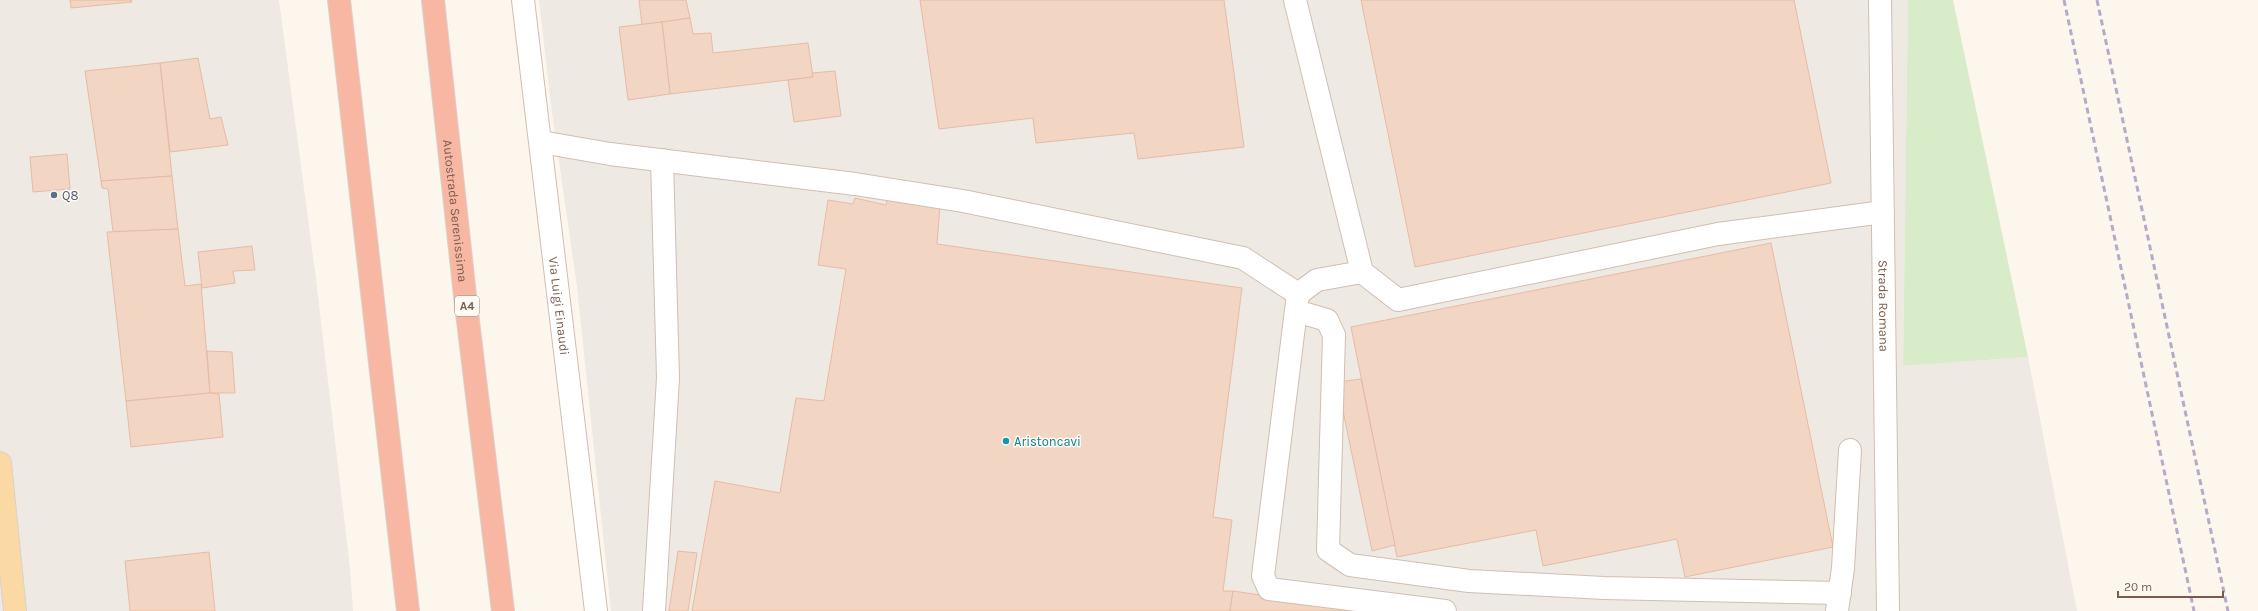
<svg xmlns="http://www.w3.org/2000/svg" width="2258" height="611" viewBox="0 0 2258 611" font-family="Karla,sans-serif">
	<rect width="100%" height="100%" fill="#fdf6ec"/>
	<g fill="#efe9e4">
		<polygon points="0,0 279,0 316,279 350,568 353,611 0,611"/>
		<polygon points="539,0 1908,0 1903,366 2028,357 2077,611 611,611 577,287 552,113"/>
	</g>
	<polygon fill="#d8ecc9" points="1908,0 1953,0 2028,357 1903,366"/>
	<g fill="#f3d5c3" stroke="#e6bba3">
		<polygon points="70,0 131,0 132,2 71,8"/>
		<polygon points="639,0 686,0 690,18 642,25"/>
		<polygon points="920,0 1224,0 1244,147 1138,159 1134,133 1036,143 1033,118 939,129"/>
		<polygon points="1361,0 1794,0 1831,183 1415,267"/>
		<polygon points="690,18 693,34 711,33 713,53 808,43 813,77 670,94 662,22"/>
		<polygon points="662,22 670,94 628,100 619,27"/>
		<polygon points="198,58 210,119 221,117 228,145 170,152 160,63"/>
		<polygon points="160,63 172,176 101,181 85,71"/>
		<polygon points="835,71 841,116 794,122 788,80 813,77 812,73"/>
		<polygon points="67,154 70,189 33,192 30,157"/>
		<polygon points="172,176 178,229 113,232 108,189 102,188 101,181"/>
		<polygon points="888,197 940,205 937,244 1242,288 1213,517 1232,520 1223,591 1233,591 1230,611 692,611 715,481 780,493 796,398 824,401 846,269 818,265 828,200 853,204 855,198 886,205"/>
		<polygon points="178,229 185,286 201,284 210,393 126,401 107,232"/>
		<polygon points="1771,243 1833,547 1685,577 1677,539 1543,566 1536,530 1397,557 1351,327"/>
		<polygon points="252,246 255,270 233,271 235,283 202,288 198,252"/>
		<polygon points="207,351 232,352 235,393 210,393"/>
		<polygon points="1361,379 1395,545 1372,551 1337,382"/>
		<polygon points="210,393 219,394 223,437 131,447 126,401"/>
		<polygon points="678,551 697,553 688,611 669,611"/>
		<polygon points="209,552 215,611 130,611 125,561"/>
		<polygon points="1233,591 1369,611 1230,611"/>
	</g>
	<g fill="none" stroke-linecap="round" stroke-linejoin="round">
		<g stroke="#d1beb0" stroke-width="24">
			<g id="minor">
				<path id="s1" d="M 523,0 L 596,611"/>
				<polyline points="1295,0 1362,272 1398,300 1718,234 1883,212"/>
				<path id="s2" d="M 1880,0 L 1888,611"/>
				<polyline points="541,142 610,154 855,184 963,201 1243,258 1298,294 1263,576 1269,589 1445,611"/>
				<polyline points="1298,294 1317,280 1362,272"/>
				<polyline points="1296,311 1327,320 1334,335 1328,550 1350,565 1469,581 1604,588 1840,593"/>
				<polyline points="654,611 668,378 662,160"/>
				<polyline points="1837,611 1843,568 1850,450"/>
			</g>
		</g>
		<g stroke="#dad1cd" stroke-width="24">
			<polyline id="major" points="0,463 15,611"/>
		</g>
		<g stroke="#dad1cd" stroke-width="24">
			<g id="highway">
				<polyline points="339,0 408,611"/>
				<path id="s3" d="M 433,0 L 465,296 L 503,611"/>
			</g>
		</g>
		<use href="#minor" stroke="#fff" stroke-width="22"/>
		<use href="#major" stroke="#fbd9a5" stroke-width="22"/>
		<use href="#highway" stroke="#f7b7a3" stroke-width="22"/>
		<g stroke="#b9a8c9" stroke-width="3" stroke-dasharray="6 4" stroke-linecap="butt">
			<polyline points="2064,0 2194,611"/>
			<polyline points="2097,0 2228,611"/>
		</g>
	</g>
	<circle fill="#5c6f8a" stroke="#fffaf3" stroke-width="1.5" cx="54" cy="195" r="4"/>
	<circle fill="#0f9aa8" stroke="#fffaf3" stroke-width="1.5" cx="1006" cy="441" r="4"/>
	<g text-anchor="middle" stroke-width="3" stroke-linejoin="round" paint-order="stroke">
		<rect fill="#fffaf3" stroke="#a28b7f" stroke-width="1" x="455" y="296" width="24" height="20" rx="3"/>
		<g font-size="12" font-weight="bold" fill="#7a5c4d">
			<text x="467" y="310">A4</text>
		</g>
		<g font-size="13" fill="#4e5e75" stroke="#fffaf3" text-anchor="start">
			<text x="62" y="200">Q8</text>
		</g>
		<g font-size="13" fill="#7a5c4d" stroke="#fffaf3">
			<text dy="5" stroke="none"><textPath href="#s3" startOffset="212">Autostrada Serenissima</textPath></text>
			<text dy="5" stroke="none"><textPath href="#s1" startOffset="308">Via Luigi Einaudi</textPath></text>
			<text dy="5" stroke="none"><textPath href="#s2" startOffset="306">Strada Romana</textPath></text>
		</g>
		<g font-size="13" fill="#0d838f" stroke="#fffaf3" text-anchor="start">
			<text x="1014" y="446">Aristoncavi</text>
		</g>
	</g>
	<path d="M2118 591v6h105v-6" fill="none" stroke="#7a5c4d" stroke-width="2"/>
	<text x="2124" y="591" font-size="12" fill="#7a5c4d" stroke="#fffaf3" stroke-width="3" paint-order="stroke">20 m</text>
</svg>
